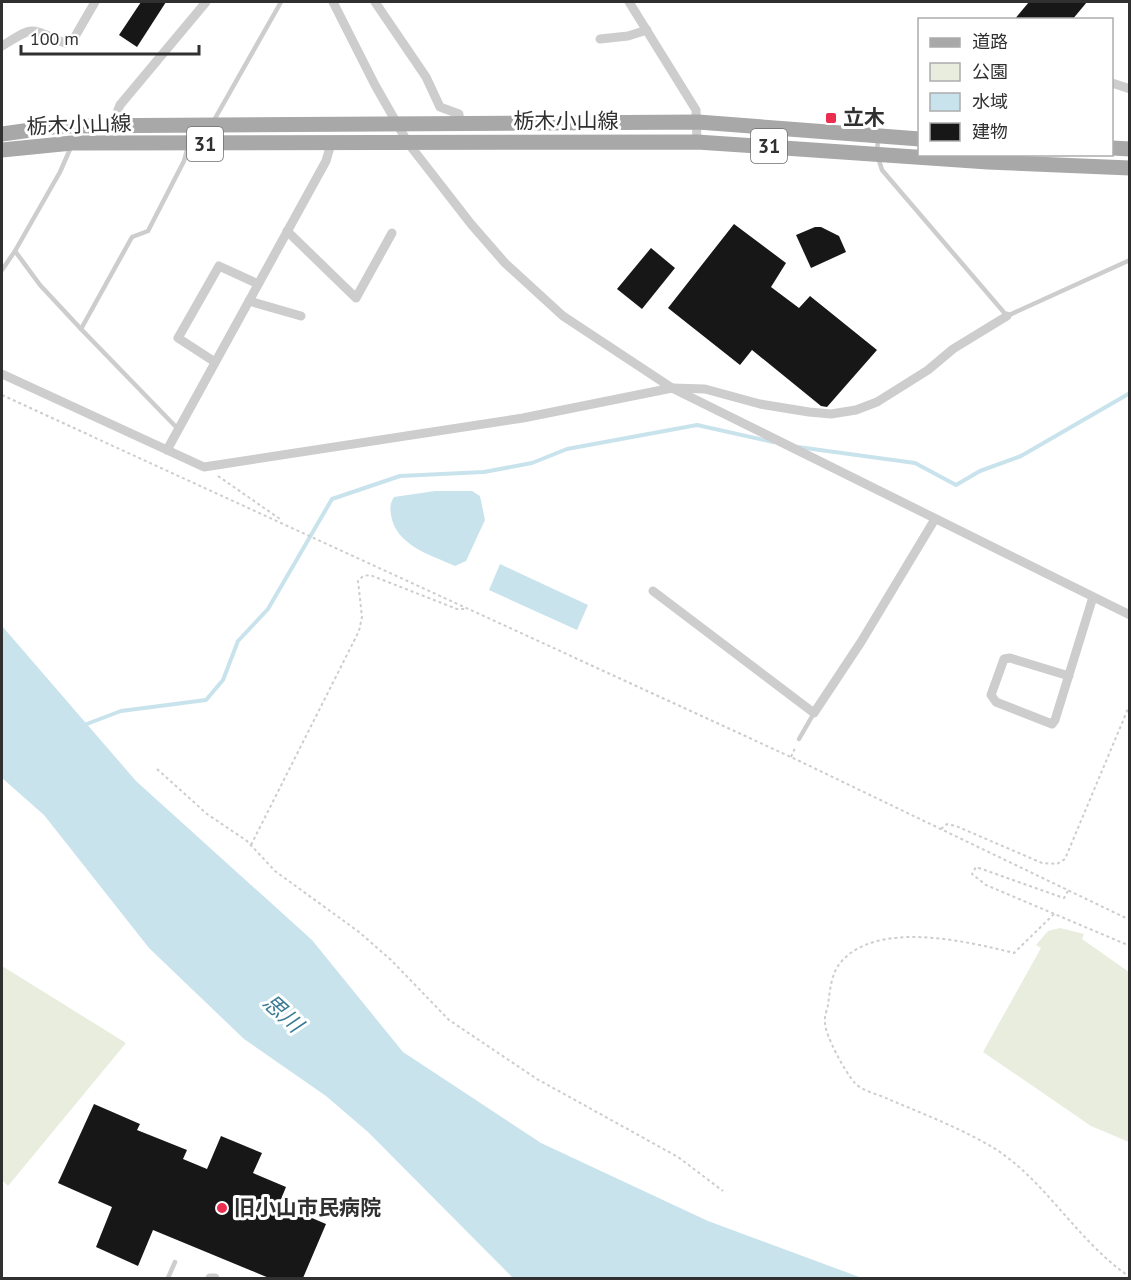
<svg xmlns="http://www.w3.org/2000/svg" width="1131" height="1280" viewBox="0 0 1131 1280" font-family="'PT Sans','Noto Sans JP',sans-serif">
	<rect width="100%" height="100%" fill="#fff"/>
	<g fill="#e8edde">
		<polygon points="1060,928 1084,934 1082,939 1129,972 1129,1142 1091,1126 983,1052 1041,948 1036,945 1048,931"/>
		<polygon points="2,966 126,1043 8,1186 2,1180"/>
	</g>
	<g fill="#c9e3ed">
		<path d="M 435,491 L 472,491 L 480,496 L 485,520 L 466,561 L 455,566 C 431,555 396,546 391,515 C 390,508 390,503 394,497 Z"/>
		<polygon points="500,564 588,605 577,630 489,590"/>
		<polygon points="2,626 136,781 312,940 403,1052 541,1143 708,1221 862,1278 513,1278 368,1132 326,1096 244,1039 149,948 44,815 2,778"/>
	</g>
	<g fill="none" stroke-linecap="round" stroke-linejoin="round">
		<g stroke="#c9e3ed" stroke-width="4">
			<polyline points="798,447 915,463 956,485 980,471 1021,456 1130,393"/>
			<polyline points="84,725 121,711 206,700 223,680 238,641 268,609 332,499 400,476 484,472 532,463 567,449 697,425 773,442"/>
		</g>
	</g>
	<g fill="#171717">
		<polygon points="141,2 166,2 137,47 119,35"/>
		<polygon points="1029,2 1087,2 1072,20 1014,20"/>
		<polygon points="734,224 786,263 771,287 799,308 810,296 877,350 827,407 821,406 752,350 740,365 668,308"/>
		<polygon points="815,227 821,227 839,236 846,252 811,268 796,235"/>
		<polygon points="651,248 675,268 642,309 617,289"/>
		<polygon points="94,1104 140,1124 137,1130 187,1150 183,1159 207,1169 221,1136 262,1153 253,1173 286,1187 279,1204 326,1224 303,1278 269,1278 153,1230 138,1266 96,1247 112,1207 58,1183"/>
	</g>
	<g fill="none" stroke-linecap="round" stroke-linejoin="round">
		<g stroke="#cdcdcd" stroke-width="2" stroke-dasharray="3 3" stroke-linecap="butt">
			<polyline points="2,395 791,757 1130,920"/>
			<polyline points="218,476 280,519"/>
			<polyline points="791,757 796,746"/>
			<polyline points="157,769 207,814 247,841 275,871 359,932 391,960 449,1020 537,1079 678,1157 723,1191"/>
			<polyline points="941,829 947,824 956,826 1042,863 1057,864 1065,859 1130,704"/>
			<polyline points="251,845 359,631 362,617 358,581 363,576 370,575 457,609 467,609"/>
			<polyline points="1068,891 1064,898 976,867 972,874 986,885 1130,946"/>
			<path d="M 1054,914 L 1014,953 C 966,941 877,920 841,962 C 831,973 830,991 828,1005 C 827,1010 824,1017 825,1023 C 825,1035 846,1074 855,1083 C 862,1091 878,1094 888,1099 C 921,1113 955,1126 987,1144 C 1043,1175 1076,1241 1130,1277"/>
		</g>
		<g stroke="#cdcdcd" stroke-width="4.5">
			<polyline points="213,122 281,2"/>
			<polyline points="878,138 877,154 882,170 1007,316 1130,260"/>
			<polyline points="71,147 60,172 15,251 40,285 81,329 178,429"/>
			<polyline points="2,270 15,251"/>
			<polyline points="81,329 132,237 148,231 184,161 188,146"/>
			<polyline points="799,739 814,713"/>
			<polyline points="168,1278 175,1262"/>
		</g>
		<g stroke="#cdcdcd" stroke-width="9">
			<polyline points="333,2 375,85 408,143 471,224 505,263 563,316 672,388 1130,615"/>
			<polyline points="375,2 426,77 440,107 459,114 460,123"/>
			<polyline points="629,2 696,110 697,142"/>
			<polyline points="600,39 628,36 647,30"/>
			<path d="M 2,46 C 35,25 29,28 65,43 L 73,40 L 95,2"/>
			<polyline points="1112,83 1130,89"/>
			<polyline points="112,125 120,105 206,2"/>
			<polyline points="287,231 356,298 392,233"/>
			<polyline points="249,301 301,316"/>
			<polyline points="215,362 178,338 219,266 258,284"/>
			<polyline points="2,374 204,467 523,418 672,388 705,389 760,404 809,412 831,414 856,410 877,402 928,370 953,349 1007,316"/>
			<polyline points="167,450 326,161 331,144"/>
			<polyline points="653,591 814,713 861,642 935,519"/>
			<polyline points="1069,676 1010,658 1004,659 991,695 996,702 1052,724 1055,720 1093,597"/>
			<polyline points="210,1278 215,1278"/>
		</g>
		<g stroke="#a8a8a8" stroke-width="15">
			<polyline points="2,134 60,126 698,122 920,139"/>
			<polyline points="1112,148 1130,149"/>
			<polyline points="2,150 72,143 697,142 988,162 1130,168"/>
		</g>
	</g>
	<g fill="#eb2e50" stroke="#fff" stroke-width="2">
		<rect x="825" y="112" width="12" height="12" rx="3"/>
		<circle cx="222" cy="1208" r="6"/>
	</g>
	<g text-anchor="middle" stroke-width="6" stroke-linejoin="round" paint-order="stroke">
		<g fill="#fff" stroke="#6e6e6e" stroke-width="1.5">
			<rect x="187" y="127" width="36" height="34" rx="4.5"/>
			<rect x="751" y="129" width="36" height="34" rx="4.5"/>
		</g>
		<g font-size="20" font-weight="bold" fill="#303030">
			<text x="205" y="151">31</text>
			<text x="769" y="153">31</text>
		</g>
		<g font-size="21" font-weight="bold" fill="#303030" stroke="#fff" text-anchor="start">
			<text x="843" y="125">立木</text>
			<text x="234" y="1215">旧小山市民病院</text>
		</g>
		<g font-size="21" fill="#303030" stroke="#fff">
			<text x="566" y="128">栃木小山線</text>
			<text transform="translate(79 125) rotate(-2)" y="7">栃木小山線</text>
		</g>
		<g font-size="22" font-style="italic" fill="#3a7c95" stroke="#fff">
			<text transform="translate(283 1013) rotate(42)" y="8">思川</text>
		</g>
	</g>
	<rect width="1131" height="1280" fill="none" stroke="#303030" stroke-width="6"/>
	<rect x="918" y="18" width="195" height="138" fill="#ffffff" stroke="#acacac" stroke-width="1.5"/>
	<rect x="930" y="38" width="30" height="9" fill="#a8a8a8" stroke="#acacac" stroke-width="1.5"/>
	<text x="972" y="48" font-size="18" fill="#303030">道路</text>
	<rect x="930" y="63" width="30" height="18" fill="#e8edde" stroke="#acacac" stroke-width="1.5"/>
	<text x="972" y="78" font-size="18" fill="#303030">公園</text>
	<rect x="930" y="93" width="30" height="18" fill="#c9e3ed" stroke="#acacac" stroke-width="1.5"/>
	<text x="972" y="108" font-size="18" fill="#303030">水域</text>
	<rect x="930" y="123" width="30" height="18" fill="#171717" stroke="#acacac" stroke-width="1.5"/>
	<text x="972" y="138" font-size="18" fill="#303030">建物</text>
	<path d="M21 45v9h178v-9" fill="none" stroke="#303030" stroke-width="3"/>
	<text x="30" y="45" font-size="18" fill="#303030" stroke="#ffffff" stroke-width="4.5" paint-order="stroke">100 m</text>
</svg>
